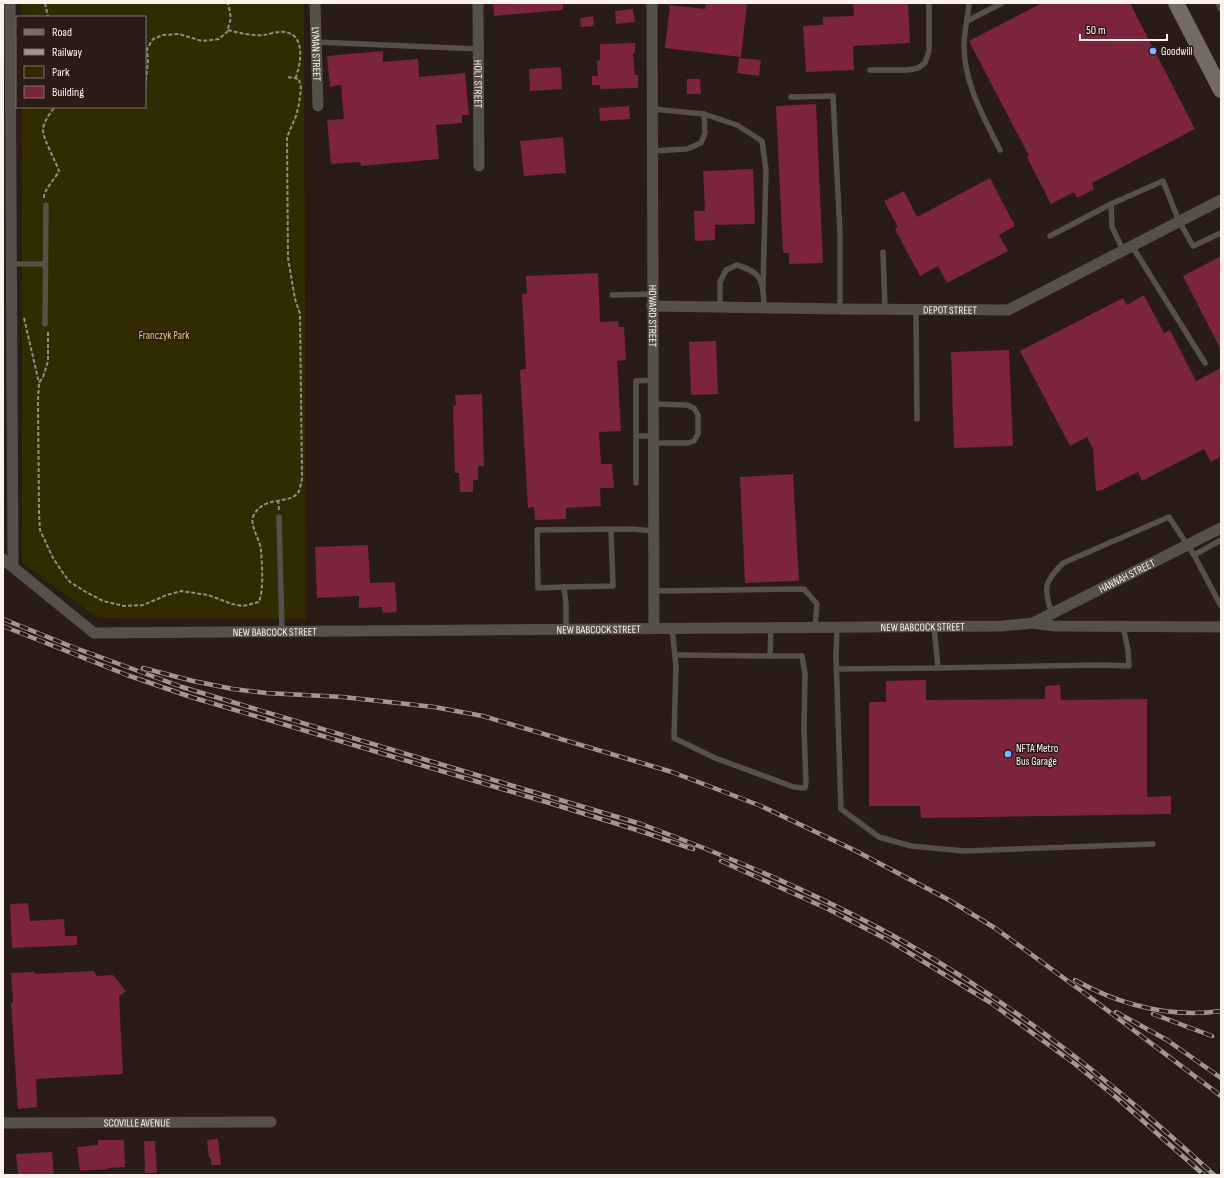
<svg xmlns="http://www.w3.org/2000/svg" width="1224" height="1178" viewBox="0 0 1224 1178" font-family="'Sofia Sans Condensed',sans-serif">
	<rect width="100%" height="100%" fill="#291b16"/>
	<polygon fill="#312c00" points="22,3 304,3 306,619 98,618 22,563 22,107 145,107 145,17 22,17"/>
	<g fill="#7b243c">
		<polygon points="493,3 563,3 563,10 494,16"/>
		<polygon points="706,3 747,3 741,57 665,48 670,5 705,9"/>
		<polygon points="853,3 908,3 910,43 853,46 854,70 806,72 803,26 823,25 823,17 854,16"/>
		<polygon points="1042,3 1130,3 1195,129 1092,183 1094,189 1077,198 1074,192 1051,204 1027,157 1029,156 969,41"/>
		<polygon points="633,9 635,22 616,24 615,11"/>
		<polygon points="593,16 594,26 581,27 580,18"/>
		<polygon points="635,43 635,53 633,53 635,75 638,75 638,88 600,89 600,85 592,85 592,76 598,76 597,61 600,60 600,44"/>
		<polygon points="383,51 383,62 418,59 419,77 465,73 469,115 462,115 462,123 436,125 439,159 361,166 360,162 331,164 327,120 344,119 341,85 330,87 327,56"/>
		<polygon points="739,58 761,60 759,76 737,73"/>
		<polygon points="561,67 562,89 530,91 529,69"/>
		<polygon points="687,79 700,79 701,94 687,94"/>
		<polygon points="816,104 823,263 789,264 789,253 783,253 776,106"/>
		<polygon points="629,106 630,119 600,121 599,108"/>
		<polygon points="563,137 566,173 524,176 520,141"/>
		<polygon points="753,169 755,224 715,225 715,240 695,241 694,211 705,211 703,171"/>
		<polygon points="990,178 1015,226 999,235 1008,251 947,283 938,266 920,276 895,229 898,227 884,201 904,191 917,217"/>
		<polygon points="1221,256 1221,350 1183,276"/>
		<polygon points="598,273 600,322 618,321 619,327 624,327 626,360 617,361 621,431 599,432 601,464 612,464 614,488 600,488 601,506 566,508 566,519 535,520 534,507 528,508 520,370 526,369 522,294 527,294 526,276"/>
		<polygon points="1144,295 1164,333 1170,330 1196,381 1221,368 1221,456 1211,462 1204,449 1142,481 1138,472 1102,490 1096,491 1093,449 1087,437 1070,446 1020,351 1123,298 1127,305"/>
		<polygon points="716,341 718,394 691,395 689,342"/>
		<polygon points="1009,350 1013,446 954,448 951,352"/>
		<polygon points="482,394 484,466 478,466 478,480 473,480 473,492 460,492 459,473 455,473 453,406 456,405 455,395"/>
		<polygon points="793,474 799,581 745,583 740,477"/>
		<polygon points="368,545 370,583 395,582 397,612 383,613 382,607 359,608 359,596 317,598 315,547"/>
		<polygon points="926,680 926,700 1045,699 1045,686 1060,685 1061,700 1147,699 1147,797 1171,796 1171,814 921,818 920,806 869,806 869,702 886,702 886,681"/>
		<polygon points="28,903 30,921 64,919 65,936 77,936 77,945 12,948 10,904"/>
		<polygon points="93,971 97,976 113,975 126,991 119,996 123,1074 36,1079 37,1107 18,1109 11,1003 13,1003 11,973 35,972 35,974"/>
		<polygon points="218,1139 221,1165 211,1165 211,1158 209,1158 207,1140"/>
		<polygon points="98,1140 124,1140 125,1167 109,1168 109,1169 80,1171 77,1147 98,1145"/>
		<polygon points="144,1141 155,1141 157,1173 145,1173"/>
		<polygon points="52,1152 54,1175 18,1175 16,1154"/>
	</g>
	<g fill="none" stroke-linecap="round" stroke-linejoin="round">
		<g stroke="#968a85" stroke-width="2" stroke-dasharray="4 2" stroke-linecap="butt">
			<polyline points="45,3 48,17"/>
			<path d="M 228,30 C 239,33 252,36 264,35 C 270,34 279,31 285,32 C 306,35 301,65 295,79"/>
			<polyline points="145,87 148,62 147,49 153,39 163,35 179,34 202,41 219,39 227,32 231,18 228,3"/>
			<path d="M 44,198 C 43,191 55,179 59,171 C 56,162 42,137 43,129 C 44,121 50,113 55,107"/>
			<polyline points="24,318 39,383"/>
			<path d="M 48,332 L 48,361 L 43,377 L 39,383 L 38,400 L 39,513 L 40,530 L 53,558 L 63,573 L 70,582 L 86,592 L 103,601 L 124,606 L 143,605 L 167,595 L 181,591 L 208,595 L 232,604 L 243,606 L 259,602 C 264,587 262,566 261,550 C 260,539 250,527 253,517 C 262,495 288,505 298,493 C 300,489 301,483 302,478 L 300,314 L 295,299 L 288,258 L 287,137 L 296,116 L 299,104 L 301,88 L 299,79 L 288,77"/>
			<polyline points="278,500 279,510"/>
		</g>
		<g stroke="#55504a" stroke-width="5.5">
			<path d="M 969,3 C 968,17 964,32 964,46 C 964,83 984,118 1000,150"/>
			<polyline points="1218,3 1221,9"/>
			<polyline points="967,21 1002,3"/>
			<polyline points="316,42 478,49"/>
			<polyline points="870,70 908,70 918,68 925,63 929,51 929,3"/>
			<polyline points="791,97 833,96 840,233 840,309"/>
			<polyline points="652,109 704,114 737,125 762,141 766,170 763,287"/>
			<polyline points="652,151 687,149 701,143 705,133 704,114"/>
			<polyline points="1050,236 1111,204"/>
			<polyline points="1132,246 1205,363"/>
			<polyline points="1123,250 1112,227 1111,204 1163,181 1179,221 1193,246 1221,233"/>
			<polyline points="883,252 885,309"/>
			<polyline points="11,264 45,264"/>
			<polyline points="612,295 652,294"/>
			<path d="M 720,307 L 720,282 L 726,270 L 737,265 C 764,273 763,282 764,308"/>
			<polyline points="916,310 917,419"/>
			<polyline points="45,324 46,205"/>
			<polyline points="653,404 687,405 694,408 698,415 698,434 694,441 688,443 653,443"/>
			<polyline points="636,436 636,381 653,380"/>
			<polyline points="636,483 636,436 653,436"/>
			<polyline points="279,517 282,631"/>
			<polyline points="1221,540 1194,555 1221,606"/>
			<polyline points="564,587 613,586 611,529"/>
			<polyline points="654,591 804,589 817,604 815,627"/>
			<path d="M 1052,614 C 1043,588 1044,582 1063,563 L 1169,517 L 1194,555"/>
			<polyline points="837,627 836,655 841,809 879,837 911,846 964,851 1153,844"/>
			<polyline points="672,628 676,666 674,738 715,758 794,787 805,788 806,783 804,729 805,674 802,656 770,656 771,627"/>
			<polyline points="566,629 566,604 564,587 538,588 537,530 631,529 654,531"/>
			<polyline points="675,655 770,656"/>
			<polyline points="938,668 1103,665 1129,666 1128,650 1123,626"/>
			<polyline points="836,669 938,668 934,626"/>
		</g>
		<g stroke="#55504a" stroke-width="11">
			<polyline points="10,3 13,567"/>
			<path id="s1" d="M 315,3 L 318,106"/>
			<path id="s2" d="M 478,3 L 479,166"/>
			<path id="s3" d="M 652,3 L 654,628"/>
			<path id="s4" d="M 652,306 L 840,309 L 1008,310 L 1221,200"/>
			<path id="s5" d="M 3,559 L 94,633 L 1003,626 L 1033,623 L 1054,626 L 1221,627"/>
			<path id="s6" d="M 1033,623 L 1221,528"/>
			<path id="s7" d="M 3,1123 L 271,1122"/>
		</g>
		<polyline stroke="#736b63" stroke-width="16" points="1176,3 1221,90"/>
		<g stroke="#a29691" stroke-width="4.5">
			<g id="rail">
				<path d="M 3,619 L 70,646 L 182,687 L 641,824 C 733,858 823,896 908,944 C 1020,1008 1120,1088 1214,1175"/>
				<polyline points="3,626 127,675 191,697 546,802 637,830 693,849"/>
				<polyline points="143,668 193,681 233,689 266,693 343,697 434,707 483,716 672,772 761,806 856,851 949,900 995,928 1087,995 1221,1096"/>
				<polyline points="721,861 828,909 888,940 991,1003 1075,1064 1117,1098 1204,1175"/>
				<path d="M 1075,980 C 1120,1005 1169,1018 1221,1011"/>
				<polyline points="1116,1012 1167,1040 1221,1078"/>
				<polyline points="1153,1014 1212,1036"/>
			</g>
		</g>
		<use href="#rail" stroke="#291b16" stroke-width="3" stroke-dasharray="9" stroke-linecap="butt"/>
	</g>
	<g fill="#74c0f6" stroke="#291b16" stroke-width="1.5">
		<circle cx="1153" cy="51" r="4"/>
		<circle cx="1008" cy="754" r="4"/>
	</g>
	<g text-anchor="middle" stroke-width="3" stroke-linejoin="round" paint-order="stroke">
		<g font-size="11" fill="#fcf2ee" stroke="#291b16" text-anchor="start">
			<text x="1161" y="55">Goodwill</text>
			<text x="1016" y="752">NFTA Metro<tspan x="1016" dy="13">Bus Garage</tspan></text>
		</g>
		<g font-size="11" fill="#fcf2ee" stroke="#291b16">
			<text dy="4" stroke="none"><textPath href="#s1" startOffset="51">LYMAN STREET</textPath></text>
			<text dy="4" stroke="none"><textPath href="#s2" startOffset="81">HOLT STREET</textPath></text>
			<text dy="4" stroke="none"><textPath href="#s4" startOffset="298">DEPOT STREET</textPath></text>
			<text dy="4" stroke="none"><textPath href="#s3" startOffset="313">HOWARD STREET</textPath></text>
			<text dy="4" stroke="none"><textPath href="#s6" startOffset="105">HANNAH STREET</textPath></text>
			<text dy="4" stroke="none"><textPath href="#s5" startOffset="946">NEW BABCOCK STREET</textPath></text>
			<text dy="4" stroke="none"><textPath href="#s5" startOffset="622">NEW BABCOCK STREET</textPath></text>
			<text dy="4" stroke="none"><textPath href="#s5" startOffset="298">NEW BABCOCK STREET</textPath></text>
			<text dy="4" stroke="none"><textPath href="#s7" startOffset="134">SCOVILLE AVENUE</textPath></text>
		</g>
		<g font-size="11" fill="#e2d14a" stroke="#291b16">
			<text x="164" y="339">Franczyk Park</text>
		</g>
	</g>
	<rect width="1224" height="1178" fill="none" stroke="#fcf2ee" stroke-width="8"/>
	<rect x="16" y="16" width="130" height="92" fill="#291b16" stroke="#7d716c"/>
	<rect x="24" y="29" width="20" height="6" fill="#736b63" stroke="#7d716c"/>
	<text x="52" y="36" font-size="12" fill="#fcf2ee">Road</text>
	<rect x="24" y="49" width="20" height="6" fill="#a29691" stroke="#7d716c"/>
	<text x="52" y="56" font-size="12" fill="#fcf2ee">Railway</text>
	<rect x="24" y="66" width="20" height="12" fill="#312c00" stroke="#7d716c"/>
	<text x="52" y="76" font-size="12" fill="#fcf2ee">Park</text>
	<rect x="24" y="86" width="20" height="12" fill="#7b243c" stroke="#7d716c"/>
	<text x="52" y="96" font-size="12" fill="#fcf2ee">Building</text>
	<path d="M1080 34v6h87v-6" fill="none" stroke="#fcf2ee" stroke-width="2"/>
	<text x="1086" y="34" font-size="12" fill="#fcf2ee" stroke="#291b16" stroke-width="3" paint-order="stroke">50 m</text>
</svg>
